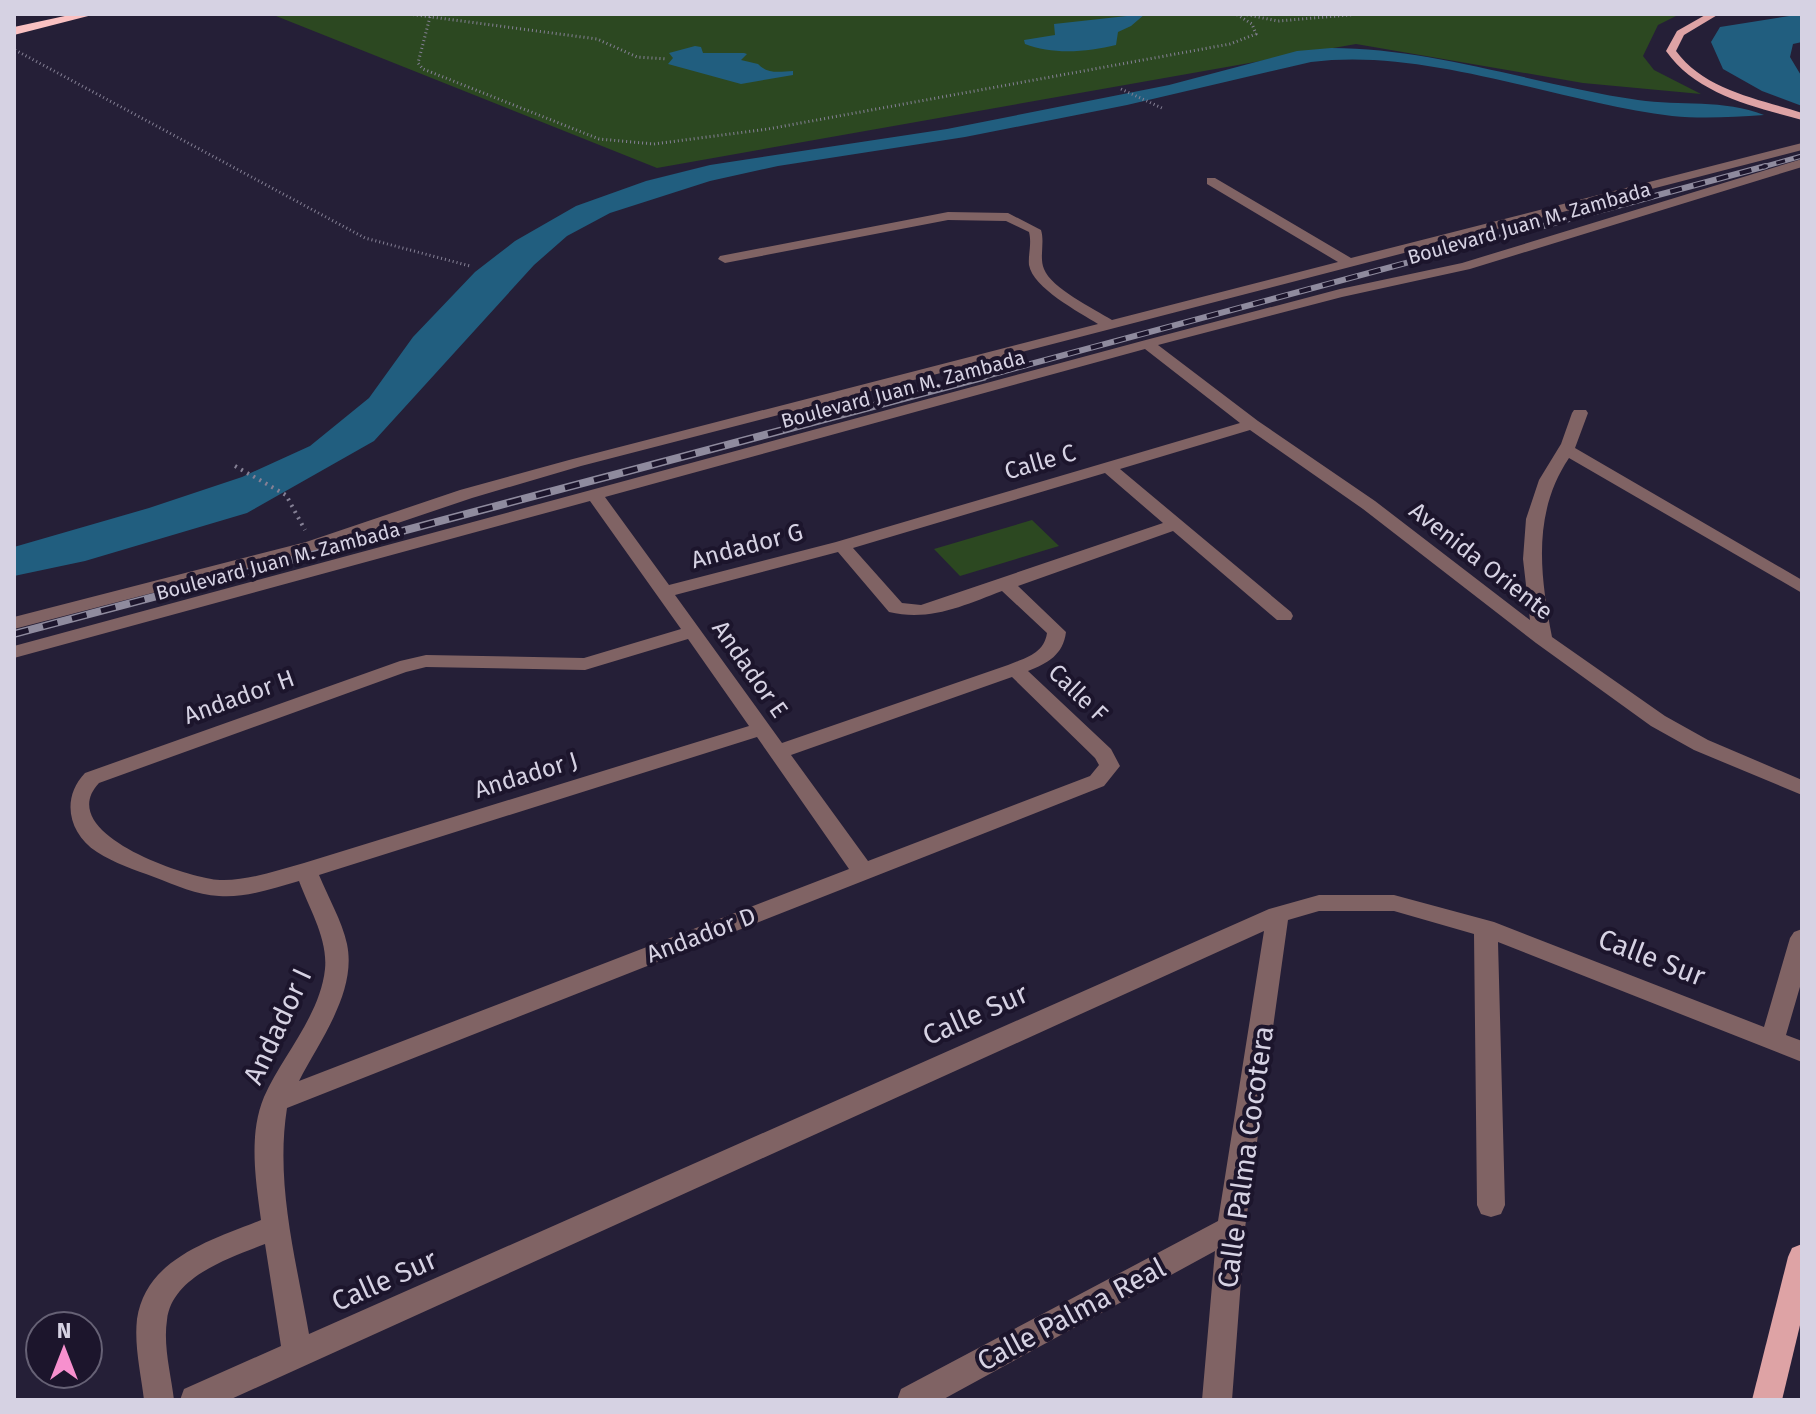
<svg xmlns="http://www.w3.org/2000/svg" width="1816" height="1414" viewBox="0 0 1816 1414" font-family="'Fira Sans',sans-serif">
	<rect width="100%" height="100%" fill="#251f37"/>
	<g fill="#2c4821">
		<polygon points="271,14 1680,14 1658,25 1643,56 1654,70 1701,94 1583,83 1356,44 657,168"/>
		<polygon points="1032,520 1059,546 960,576 934,549"/>
	</g>
	<g fill="#215e7f">
		<path d="M 1145,14 L 1131,26 L 1118,32 L 1116,45 C 1088,52 1052,55 1025,44 L 1024,40 L 1055,35 L 1054,24 Z"/>
		<polygon points="1802,14 1802,42 1793,44 1790,57 1802,77 1802,106 1762,91 1723,69 1711,42 1720,27"/>
		<path d="M 695,46 L 701,47 L 703,53 L 744,53 L 747,54 L 741,60 L 758,64 C 768,74 778,72 793,71 L 793,75 L 741,84 L 668,64 L 673,58 L 669,53 Z"/>
		<path d="M 1331,48 C 1434,48 1536,85 1638,100 C 1680,106 1724,99 1764,115 C 1733,117 1703,119 1672,116 C 1556,102 1427,47 1311,62 L 1127,105 L 965,137 L 778,166 L 710,181 L 610,213 L 567,236 L 534,265 L 374,441 L 247,513 L 85,561 L 14,576 L 14,547 L 149,508 L 242,477 L 310,446 L 369,398 L 413,337 L 475,272 L 515,241 L 576,206 L 646,181 L 710,165 L 947,129 L 1169,85 L 1297,51 Z"/>
	</g>
	<g fill="none" stroke-linecap="round" stroke-linejoin="round">
		<g stroke="#858095" stroke-width="3" stroke-dasharray="1 3" stroke-linecap="butt">
			<polyline points="409,14 597,39 637,57 667,59"/>
			<polyline points="1243,14 1278,21 1361,14"/>
			<polyline points="430,17 418,63 423,69 599,139 654,144 768,129 1230,44 1256,34 1252,24 1236,14"/>
			<polyline points="15,50 365,238 470,266"/>
			<polyline points="1121,89 1164,109"/>
		</g>
		<polyline stroke="#858095" stroke-width="4" stroke-dasharray="2 5" stroke-linecap="butt" points="235,466 286,495 305,530"/>
		<g fill="#806364" fill-rule="evenodd">
			<path d="M 1802,143 L 1802,150 L 581,466 L 472,498 L 318,550 L 14,629 L 14,617 L 306,542 L 460,490 L 569,460 L 1098,324 C 1079,312 1033,288 1029,265 C 1028,254 1032,244 1029,232 L 1006,221 L 948,220 L 725,263 L 718,259 L 720,256 L 948,212 L 1008,213 L 1041,230 C 1045,243 1039,257 1044,269 C 1051,288 1094,309 1112,320 L 1338,262 L 1207,184 L 1207,178 L 1215,178 L 1351,258 Z"/>
			<path d="M 1802,159 L 1802,167 L 1470,269 L 1342,297 L 1158,345 L 1258,421 L 1375,501 L 1530,620 L 1523,559 L 1526,519 L 1539,480 L 1561,444 L 1572,413 L 1574,410 L 1586,410 L 1588,413 L 1575,448 L 1802,580 L 1802,593 L 1569,458 C 1532,513 1540,575 1552,637 L 1665,716 L 1708,740 L 1802,780 L 1802,795 L 1694,750 L 1651,726 L 1536,643 L 1363,509 L 1250,430 L 1120,469 L 1291,612 L 1293,616 L 1291,620 L 1277,620 L 1173,531 L 1018,586 L 1066,632 C 1063,655 1048,663 1028,671 L 1111,749 L 1120,766 L 1104,786 L 287,1108 C 275,1184 296,1259 309,1334 L 1269,909 L 1319,895 L 1394,895 L 1494,922 L 1764,1027 L 1790,938 L 1794,932 L 1802,929 L 1802,980 L 1786,1035 L 1802,1041 L 1802,1062 L 1498,942 L 1505,1205 L 1501,1214 L 1491,1217 L 1481,1214 L 1477,1205 L 1474,934 L 1394,911 L 1319,911 L 1288,920 L 1245,1228 L 1232,1400 L 1202,1400 L 1215,1251 L 942,1400 L 897,1400 L 901,1389 L 1218,1221 L 1264,931 L 229,1400 L 180,1400 L 184,1389 L 281,1346 L 265,1244 C 230,1258 172,1276 167,1320 C 163,1346 171,1374 174,1400 L 144,1400 C 141,1374 134,1346 137,1319 C 146,1258 212,1240 261,1220 C 256,1182 248,1135 264,1097 C 282,1056 320,1016 325,969 C 328,939 309,908 299,881 C 273,888 247,898 219,896 C 197,895 175,885 154,877 C 135,870 114,863 97,852 C 68,833 61,798 85,773 L 400,661 L 426,655 L 584,658 L 681,629 L 590,501 L 14,658 L 14,646 L 1142,341 L 1340,289 L 1462,263 ZM 1145,349 L 1240,423 L 836,542 L 669,585 L 605,497 ZM 1105,473 L 1163,523 L 921,605 L 902,603 L 853,548 ZM 838,552 L 889,612 C 930,622 965,605 1002,591 L 1047,633 C 1044,654 1025,658 1008,665 L 782,743 L 675,595 ZM 688,639 L 749,726 L 304,863 C 277,870 249,881 220,880 C 187,878 52,833 99,783 L 406,672 L 426,667 L 585,670 ZM 1012,677 L 1095,758 L 1099,765 L 1090,776 L 868,861 L 791,755 ZM 757,737 L 849,869 L 299,1081 C 320,1040 357,992 347,944 C 342,921 328,897 319,875 Z"/>
		</g>
		<g fill="#dea3a5" fill-rule="evenodd">
			<path d="M 1707,14 L 1719,14 L 1684,35 L 1676,51 C 1704,90 1759,99 1802,113 L 1802,120 C 1754,107 1696,94 1666,51 L 1677,31 Z"/>
			<polygon points="1802,1244 1802,1317 1782,1400 1752,1400 1788,1257 1792,1248"/>
		</g>
		<polygon fill="#fac1c2" fill-rule="evenodd" points="74,14 96,14 14,35 14,27"/>
		<g stroke="#8f8b9e" stroke-width="5">
			<polyline id="rail-far2" points="1759,168 1802,156"/>
		</g>
		<g stroke="#8f8b9e" stroke-width="6">
			<polyline id="rail-far1" points="975,379 1766,166"/>
		</g>
		<g stroke="#8f8b9e" stroke-width="8">
			<polyline id="rail" points="14,634 983,377"/>
		</g>
		<use href="#rail-far2" stroke="#1c152c" stroke-width="3" stroke-dasharray="9" stroke-linecap="butt"/>
		<use href="#rail-far1" stroke="#1c152c" stroke-width="4" stroke-dasharray="12" stroke-linecap="butt"/>
		<use href="#rail" stroke="#1c152c" stroke-width="5" stroke-dasharray="15" stroke-linecap="butt"/>
	</g>
	<g text-anchor="middle" stroke-width="8" stroke-linejoin="round" paint-order="stroke">
		<g font-size="20" fill="#d6d2e3" stroke="#1c152c">
			<text transform="translate(1529 223) rotate(-16)" y="7">Boulevard Juan M. Zambada</text>
			<text transform="translate(903 389) rotate(-15)" y="7">Boulevard Juan M. Zambada</text>
			<text transform="translate(278 561) rotate(-15)" y="7">Boulevard Juan M. Zambada</text>
		</g>
		<g font-size="24" fill="#d6d2e3" stroke="#1c152c">
			<text transform="translate(1040 462) rotate(-16)" y="8">Calle C</text>
			<text transform="translate(747 546) rotate(-15)" y="8">Andador G</text>
			<text transform="translate(1481 561) rotate(38)" y="8">Avenida Oriente</text>
			<text transform="translate(750 669) rotate(55)" y="8">Andador E</text>
			<text transform="translate(1078 693) rotate(44)" y="8">Calle F</text>
			<text transform="translate(239 697) rotate(-20)" y="8">Andador H</text>
			<text transform="translate(526 775) rotate(-17)" y="8">Andador J</text>
			<text transform="translate(701 935) rotate(-21)" y="8">Andador D</text>
		</g>
		<g font-size="28" fill="#d6d2e3" stroke="#1c152c">
			<text transform="translate(1652 957) rotate(21)" y="10">Calle Sur</text>
			<text transform="translate(975 1014) rotate(-24)" y="10">Calle Sur</text>
			<text transform="translate(277 1026) rotate(-65)" y="10">Andador I</text>
			<text transform="translate(1245 1157) rotate(-82)" y="10">Calle Palma Cocotera</text>
			<text transform="translate(384 1280) rotate(-24)" y="10">Calle Sur</text>
			<text transform="translate(1071 1314) rotate(-28)" y="10">Calle Palma Real</text>
		</g>
	</g>
	<rect width="1816" height="1414" fill="none" stroke="#d6d2e3" stroke-width="32"/>
	<g transform="translate(64 1350)"><circle r="38" fill="#1c152c" stroke="#666175" stroke-width="2"/>
	<path d="M0-6L14 30L0 20L-14 30Z" fill="#f790ce"/>
	<text y="-12" font-size="22" font-weight="bold" text-anchor="middle" fill="#d6d2e3">N</text>
	</g>
</svg>
